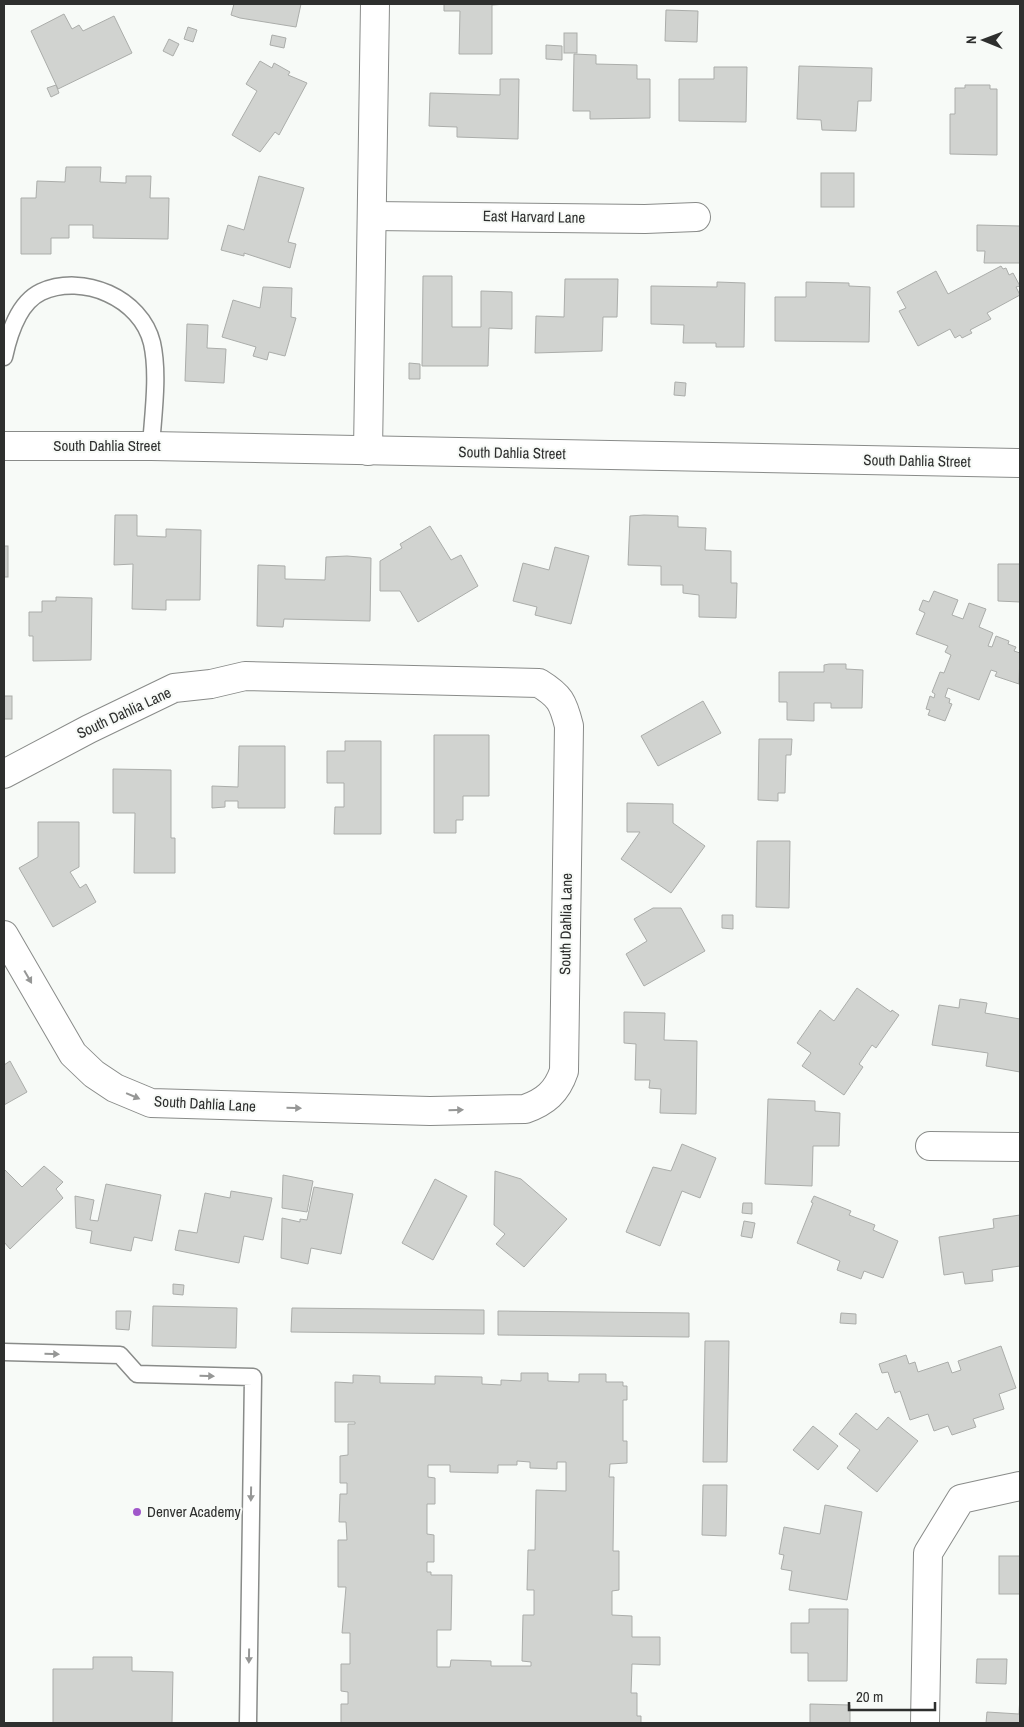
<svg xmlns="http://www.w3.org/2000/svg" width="1024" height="1727" viewBox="0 0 1024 1727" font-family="'Archivo Narrow',sans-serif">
	<rect width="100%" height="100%" fill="#f7faf7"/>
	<g fill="#d1d3d0" stroke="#abadaa" fill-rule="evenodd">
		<polygon points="234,4 301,4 296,27 240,18 231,15"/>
		<polygon points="444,4 507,4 492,5 492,54 459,54 460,11 444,11"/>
		<polygon points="666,10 698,11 697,42 665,41"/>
		<polygon points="64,14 72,29 79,25 83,31 114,16 132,53 58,89 31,31"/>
		<polygon points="188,27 197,30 193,42 184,39"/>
		<rect x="564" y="33" width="13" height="20"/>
		<polygon points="272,35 286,38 284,48 270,45"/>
		<polygon points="169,39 179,44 173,56 163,51"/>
		<polygon points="546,45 562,46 562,60 546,59"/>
		<polygon points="574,54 596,55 596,64 637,65 637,79 650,79 650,118 590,119 590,111 573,111"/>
		<polygon points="260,61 272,68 274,63 290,72 288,75 307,83 279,135 275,132 260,152 232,135 257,91 246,84"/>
		<polygon points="799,66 872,68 871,101 858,101 856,131 822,130 821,120 797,119"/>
		<polygon points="714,67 747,67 746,122 679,121 679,79 714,79"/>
		<polygon points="500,79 519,79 518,139 457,137 457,127 429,126 430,93 500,95"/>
		<polygon points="56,85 59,93 51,97 47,88"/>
		<polygon points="965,85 990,85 990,89 997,89 997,155 950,154 950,114 955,114 955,88 965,88"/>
		<polygon points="66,167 101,167 100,182 126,183 126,176 151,176 150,198 169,198 168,239 93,238 93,225 69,225 69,238 51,238 51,254 21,254 21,198 36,198 37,181 65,182"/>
		<rect x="821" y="173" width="33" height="34"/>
		<polygon points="259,176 304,188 288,242 296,244 290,268 244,253 244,256 221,250 228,225 244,230"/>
		<polygon points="977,225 1020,226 1020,263 984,263 985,251 977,251"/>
		<polygon points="1001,266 1003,269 1006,268 1009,275 1013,273 1020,286 1016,287 1020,295 987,313 991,319 970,330 972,333 962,338 960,335 955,338 950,329 918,346 899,311 906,308 897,292 936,271 948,294"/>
		<polygon points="423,276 452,276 452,327 481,327 481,291 512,292 512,329 489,328 488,366 422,366"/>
		<polygon points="565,279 618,279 617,317 603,317 602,351 535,353 536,316 564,317"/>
		<polygon points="717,282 745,283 744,347 716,347 716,343 683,343 684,325 651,324 651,286 717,287"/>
		<polygon points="806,282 849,283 849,286 870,287 869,342 775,341 775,297 806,297"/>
		<polygon points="263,287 292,288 291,317 296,318 285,356 269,352 267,360 253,356 256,347 222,337 233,300 260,308"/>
		<polygon points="187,324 208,325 207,348 226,349 224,383 185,381"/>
		<polygon points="409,363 420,364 420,379 409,379"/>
		<polygon points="675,382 686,383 685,396 674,395"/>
		<polygon points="115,515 137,515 137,536 166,537 166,529 201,530 200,600 166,600 166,610 132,609 133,564 114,565"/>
		<polygon points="644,515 678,516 678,527 706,528 705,550 731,551 731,583 737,583 736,618 699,617 699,595 683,593 683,585 661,585 661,566 628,565 630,516"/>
		<polygon points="430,526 451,560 461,555 478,586 418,622 400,591 380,591 380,561 402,548 400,544"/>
		<rect x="4" y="546" width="4" height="31"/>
		<polygon points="555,547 589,556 571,624 535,615 537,607 513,601 523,563 549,570"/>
		<polygon points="347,556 371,558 370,621 284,619 283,627 257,626 258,565 285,566 285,579 325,580 326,557"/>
		<polygon points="998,564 1020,564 1020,602 998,601"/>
		<polygon points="934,591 958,600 952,615 963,619 969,603 986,609 979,627 993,633 988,646 992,647 996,636 1009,641 1008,644 1016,647 1014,651 1020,653 1019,684 995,676 997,672 991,670 979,700 948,688 945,697 950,699 949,703 952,704 945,721 928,715 930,710 926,709 930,696 934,698 935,694 932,692 940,672 944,673 951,655 945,652 948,646 916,634 925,613 919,610 923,600 929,602"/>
		<polygon points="56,597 92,598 91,660 33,661 33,636 29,636 29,612 42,612 42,601 56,601"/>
		<polygon points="829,664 846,664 846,669 863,670 862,708 831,708 831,703 814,703 814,721 787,720 787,702 779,702 779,672 824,672 824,665"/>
		<rect x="4" y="696" width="8" height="23"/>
		<polygon points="703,701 721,733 658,766 641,736"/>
		<polygon points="434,735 489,735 489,796 463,796 463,820 456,820 456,833 434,833"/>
		<polygon points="759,739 792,739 791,755 786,755 785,793 778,793 778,801 758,800"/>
		<polygon points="345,741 381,741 381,834 334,834 335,807 344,807 344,783 327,783 327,751 345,751"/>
		<polygon points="239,746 285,746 285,808 238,808 238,801 225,801 225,807 212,808 212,786 238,787"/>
		<polygon points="113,769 171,770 171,838 175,838 175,873 134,873 135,813 113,813"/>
		<polygon points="627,803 673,804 673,823 705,846 671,893 621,859 640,832 627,832"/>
		<polygon points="38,822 79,822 79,867 70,872 80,888 86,884 96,902 53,927 19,868 38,857"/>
		<polygon points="757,841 790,841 789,908 756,907"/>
		<polygon points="653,908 681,908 705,951 644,986 626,954 647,941 634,919"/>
		<polygon points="722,915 733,915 733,929 722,928"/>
		<polygon points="857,988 891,1012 892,1010 899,1015 876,1048 872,1045 859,1064 863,1067 844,1095 802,1066 811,1053 797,1043 820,1010 834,1021"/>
		<polygon points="960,999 987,1003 985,1013 1020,1019 1020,1072 986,1066 988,1053 932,1045 939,1005 959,1008"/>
		<polygon points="624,1012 665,1013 664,1040 697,1041 696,1114 660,1113 661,1089 649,1088 650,1080 635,1080 636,1044 624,1043"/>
		<polygon points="10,1061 27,1092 4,1105 4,1065"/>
		<polygon points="768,1099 815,1101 815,1111 840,1113 839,1146 813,1146 812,1186 765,1184"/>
		<polygon points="682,1144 716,1158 700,1198 682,1191 660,1246 626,1232 653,1167 671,1171"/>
		<polygon points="44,1166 63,1182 56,1189 63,1198 10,1249 4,1242 4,1169 22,1187"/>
		<polygon points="495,1171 521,1179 567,1219 524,1267 496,1244 505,1234 494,1225"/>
		<polygon points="283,1175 313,1181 307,1212 282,1208"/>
		<polygon points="435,1179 467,1196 433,1260 402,1243"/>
		<polygon points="106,1184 161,1195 152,1241 134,1237 131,1251 90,1243 92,1231 76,1228 75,1196 94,1200 90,1220 98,1221"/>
		<polygon points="314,1187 353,1194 341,1254 311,1248 308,1264 281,1258 282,1218 300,1222 300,1219 307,1220"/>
		<polygon points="231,1191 272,1198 263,1240 244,1236 239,1263 175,1250 179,1230 197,1233 205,1193 230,1198"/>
		<polygon points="814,1196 851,1211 849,1215 875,1225 873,1230 898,1241 883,1278 864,1271 861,1279 837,1270 840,1261 797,1243 813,1203 811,1202"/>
		<polygon points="743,1203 752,1203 752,1214 742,1213"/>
		<polygon points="1020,1215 1020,1266 992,1270 993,1281 965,1284 963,1272 944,1275 939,1237 994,1228 993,1219"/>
		<polygon points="744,1221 755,1223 752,1238 741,1236"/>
		<polygon points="173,1284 184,1285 183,1295 173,1294"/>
		<polygon points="153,1306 237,1308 236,1348 152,1346"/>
		<polygon points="292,1308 484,1310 484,1334 291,1332"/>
		<polygon points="116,1311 131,1311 129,1330 116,1329"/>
		<polygon points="498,1311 689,1313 689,1337 498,1335"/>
		<polygon points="841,1313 856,1314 856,1324 840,1323"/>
		<polygon points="705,1341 729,1341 727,1462 703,1462"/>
		<polygon points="1001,1346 1016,1388 999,1394 1004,1409 973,1419 976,1427 952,1435 948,1426 934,1431 928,1414 910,1420 900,1391 895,1393 888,1372 882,1373 879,1364 906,1355 909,1364 915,1362 918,1372 948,1362 952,1373 961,1370 958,1361"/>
		<path d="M 521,1373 L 548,1373 L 548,1381 L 579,1382 L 579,1374 L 606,1374 L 606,1382 L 623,1382 L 623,1386 L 627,1386 L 627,1400 L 623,1400 L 623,1441 L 627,1441 L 627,1463 L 610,1464 L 609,1477 L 614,1477 L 613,1551 L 619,1551 L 619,1590 L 612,1591 L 612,1615 L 632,1616 L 632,1637 L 660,1637 L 660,1665 L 632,1664 L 631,1693 L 637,1693 L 637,1716 L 641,1716 L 641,1723 L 322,1723 L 341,1723 L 341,1704 L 348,1704 L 348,1692 L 341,1691 L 341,1664 L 350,1664 L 350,1633 L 342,1633 L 346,1587 L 338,1587 L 338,1540 L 347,1540 L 346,1522 L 339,1522 L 340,1494 L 347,1494 L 347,1483 L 340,1483 L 340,1456 L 348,1455 L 348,1424 L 355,1424 L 355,1422 L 335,1422 L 335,1382 L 353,1383 L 353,1375 L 380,1376 L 380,1383 L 435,1384 L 435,1376 L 482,1377 L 482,1384 L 501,1385 L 501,1380 L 521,1381 ZM 517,1461 L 530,1462 L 530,1468 L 557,1469 L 557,1462 L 566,1462 L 566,1491 L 536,1490 L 535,1550 L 528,1550 L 527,1590 L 534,1590 L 534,1615 L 523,1615 L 522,1661 L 531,1662 L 531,1666 L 491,1666 L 491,1661 L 451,1660 L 450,1667 L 437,1667 L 437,1630 L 451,1630 L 452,1575 L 431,1575 L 431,1572 L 427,1572 L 427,1562 L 434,1562 L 434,1535 L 427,1534 L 427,1504 L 435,1504 L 435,1478 L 428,1477 L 428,1465 L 450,1465 L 450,1472 L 498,1473 L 498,1465 L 517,1465 Z"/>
		<polygon points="856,1413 877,1430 888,1417 918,1441 877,1492 847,1468 860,1450 839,1434"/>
		<polygon points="813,1426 838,1446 818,1470 793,1450"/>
		<polygon points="703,1485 727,1485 726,1536 702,1535"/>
		<polygon points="825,1505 862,1512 847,1600 789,1590 792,1571 781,1569 784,1555 779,1554 784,1527 820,1534"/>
		<rect x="999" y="1556" width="21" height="38"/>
		<polygon points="809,1609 848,1609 847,1681 808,1681 808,1653 791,1653 791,1623 809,1623"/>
		<polygon points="93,1657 132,1657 132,1671 173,1672 172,1723 53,1723 53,1669 93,1669"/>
		<polygon points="977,1659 1007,1659 1006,1684 976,1683"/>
		<polygon points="1020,1695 1020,1723 986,1723 987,1712 1019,1714"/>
		<polygon points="810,1704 850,1705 850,1723 810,1723"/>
	</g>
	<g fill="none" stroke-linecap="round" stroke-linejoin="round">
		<g stroke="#898b89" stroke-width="19">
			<g id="lane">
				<path d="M 4,357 C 9,334 18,303 41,292 C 83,273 141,298 152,343 C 159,374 153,415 151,446"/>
				<polyline points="4,1352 120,1355 137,1374 253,1377 248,1723"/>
			</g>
		</g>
		<g stroke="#898b89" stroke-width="30">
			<g id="street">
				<polyline points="372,216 645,219 696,217"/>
				<polyline points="368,451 375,4"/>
				<path d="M 4,774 L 89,729 L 174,688 L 211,684 L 245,676 L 539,683 C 560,696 563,702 569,726 L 564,1071 C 557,1092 545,1102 525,1109 L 430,1111 L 151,1103 L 115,1088 L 94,1074 L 73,1054 L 4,935"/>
				<polyline points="930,1146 1020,1147"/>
				<polyline points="925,1723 928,1553 961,1499 1020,1486"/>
			</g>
		</g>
		<g stroke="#898b89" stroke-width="30">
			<polyline id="secondary" points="4,446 151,446 1020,463"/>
		</g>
		<use href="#lane" stroke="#fff" stroke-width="16"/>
		<use href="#street" stroke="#fff" stroke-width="28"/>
		<use href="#secondary" stroke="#fff" stroke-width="28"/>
	</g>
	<defs><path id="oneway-solid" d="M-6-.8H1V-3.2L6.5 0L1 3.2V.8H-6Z" transform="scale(1.25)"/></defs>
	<g fill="#969796">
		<use href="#oneway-solid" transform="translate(28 977) rotate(60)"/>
		<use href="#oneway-solid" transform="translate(133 1096) rotate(23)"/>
		<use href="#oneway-solid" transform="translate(294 1108) rotate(1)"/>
		<use href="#oneway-solid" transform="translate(456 1110) rotate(-1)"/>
		<use href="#oneway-solid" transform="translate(52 1354) rotate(1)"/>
		<use href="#oneway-solid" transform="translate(207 1376) rotate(2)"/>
		<use href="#oneway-solid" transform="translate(251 1494) rotate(91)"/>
		<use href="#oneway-solid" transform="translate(249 1656) rotate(91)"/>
	</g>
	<circle fill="#a057ca" stroke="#f7faf7" stroke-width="2" cx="137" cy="1512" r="5"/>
	<g text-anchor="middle" stroke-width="4" stroke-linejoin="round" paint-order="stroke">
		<g font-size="15" fill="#2e2f2e" stroke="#f7faf7">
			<text transform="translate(534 217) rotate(1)" y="5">East Harvard Lane</text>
			<text x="107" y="451">South Dahlia Street</text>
			<text transform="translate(512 453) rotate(1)" y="5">South Dahlia Street</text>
			<text transform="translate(917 461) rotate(1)" y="5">South Dahlia Street</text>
			<text transform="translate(124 713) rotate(-25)" y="5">South Dahlia Lane</text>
			<text transform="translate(566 924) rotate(-89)" y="5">South Dahlia Lane</text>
			<text transform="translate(205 1104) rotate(3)" y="5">South Dahlia Lane</text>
		</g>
		<g font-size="15" fill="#2e2f2e" stroke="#f7faf7" text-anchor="start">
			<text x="147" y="1517">Denver Academy</text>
		</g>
	</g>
	<rect width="1024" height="1727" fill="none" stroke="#2e2f2e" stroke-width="10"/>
	<g transform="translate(984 40) rotate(271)" stroke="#f7faf7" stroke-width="4" paint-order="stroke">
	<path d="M0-4L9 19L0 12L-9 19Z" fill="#2e2f2e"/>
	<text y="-8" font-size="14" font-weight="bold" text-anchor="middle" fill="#2e2f2e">N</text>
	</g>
	<path d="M849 1702v8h86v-8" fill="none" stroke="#2e2f2e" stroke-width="2.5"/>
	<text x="856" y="1702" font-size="15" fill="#2e2f2e" stroke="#f7faf7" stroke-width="4" paint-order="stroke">20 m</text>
</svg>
